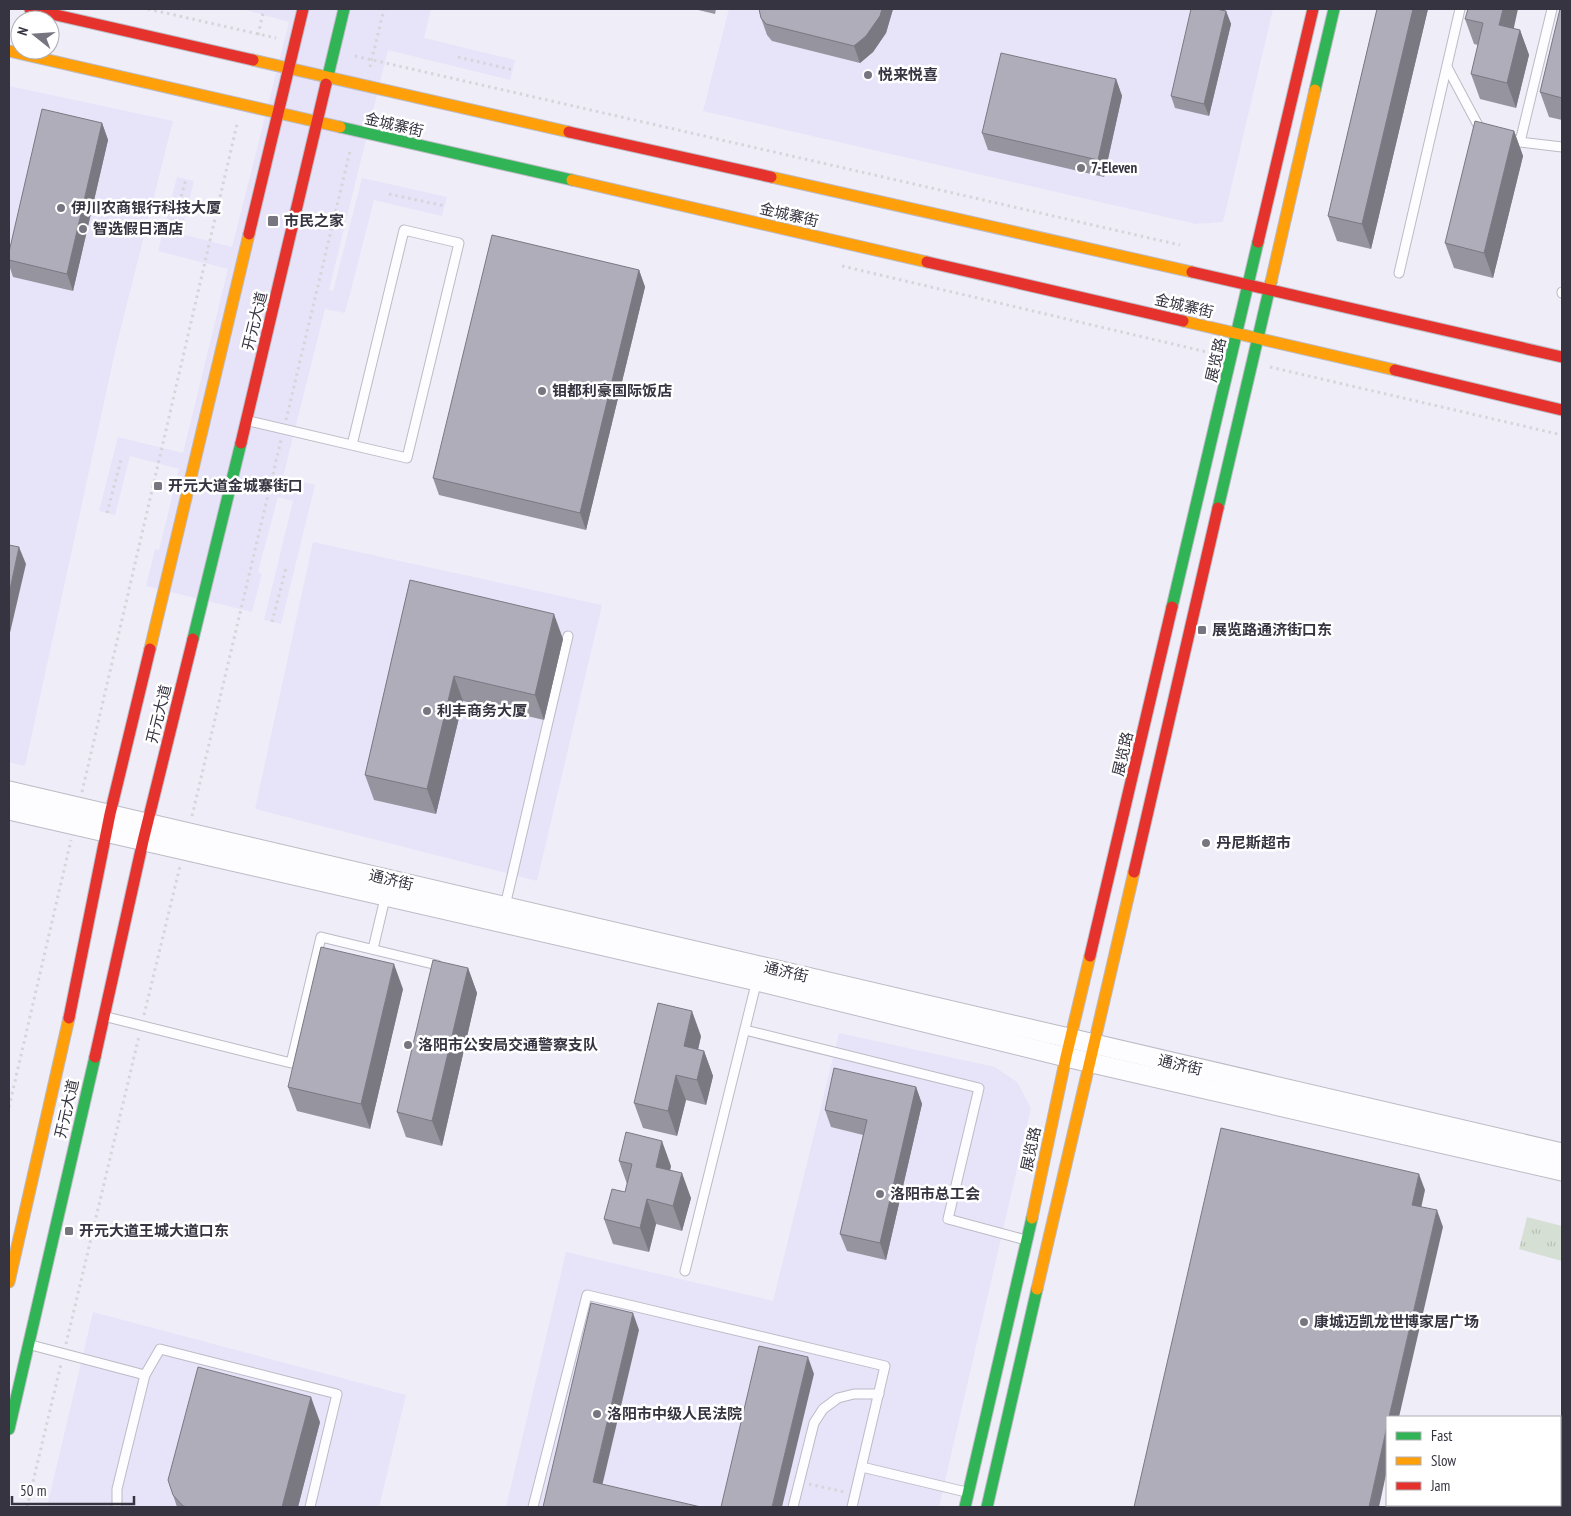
<svg xmlns="http://www.w3.org/2000/svg" width="1571" height="1516" viewBox="0 0 1571 1516" font-family="'PT Sans Narrow','Noto Sans SC',sans-serif">
	<defs>
		<pattern id="grass-tufts" width="24" height="20" patternUnits="userSpaceOnUse" patternTransform="scale(1.25)"><rect width="24" height="20" fill="#d6dfd3"/><path d="M3 7l-1-3M5 7V3M7 7l1-3M15 17l-1-3M17 17v-4M19 17l1-3" fill="none" stroke="#b8c0b6"/></pattern>
	</defs>
	<rect width="100%" height="100%" fill="#efedf8"/>
	<g fill="#e7e4fa">
		<polygon points="242,9 431,9 424,38 515,60 510,80 388,50 329,290 333,291 362,178 447,197 442,216 374,200 345,313 325,309 283,477 315,485 281,624 264,620 293,501 278,497 258,572 262,574 252,612 146,586 155,549 159,550 179,469 130,456 115,515 99,511 118,437 183,453 228,269 158,251 177,177 194,181 181,234 232,247 289,22"/>
		<polygon points="729,9 1273,9 1223,222 1196,224 703,111"/>
		<polygon points="9,86 173,121 116,347 25,766 9,762"/>
		<polygon points="313,542 602,605 537,881 255,809"/>
		<polygon points="839,1033 995,1067 1017,1082 1031,1108 939,1507 506,1507 566,1252 773,1301"/>
		<polygon points="93,1312 406,1395 379,1507 47,1507"/>
	</g>
	<polygon fill="url(#grass-tufts)" points="1527,1217 1562,1226 1562,1261 1519,1249"/>
	<g fill="none" stroke-linecap="round" stroke-linejoin="round">
		<g stroke="#bcbbc5" stroke-width="11">
			<g id="lane">
				<polyline points="1447,67 1479,127 1483,128"/>
				<polyline points="1507,137 1520,142 1562,147"/>
				<polyline points="1520,142 1552,9"/>
				<polyline points="1399,273 1460,9"/>
				<polyline points="1562,293 1562,292"/>
				<polyline points="249,421 407,458 459,243 404,230 352,445"/>
				<polyline points="505,906 568,636"/>
				<polyline points="373,949 386,894"/>
				<polyline points="107,1017 291,1063 321,937 437,965 436,970"/>
				<polyline points="745,1030 979,1088 948,1219 1026,1240"/>
				<polyline points="685,1271 757,980"/>
				<polyline points="31,1345 145,1375"/>
				<polyline points="862,1467 966,1492"/>
				<polyline points="117,1507 117,1489 145,1375 160,1349 337,1394 310,1507"/>
				<polyline points="533,1507 587,1295 885,1366 852,1507"/>
				<polyline points="793,1507 814,1423 823,1409 838,1398 854,1394 879,1394"/>
			</g>
		</g>
		<g stroke="#bcbbc5" stroke-width="21">
			<g id="street">
				<polyline points="9,791 1562,1153"/>
				<polyline points="9,810 757,981 1066,1057 1562,1171"/>
			</g>
		</g>
		<g stroke="#bcbbc5" stroke-width="13">
			<g id="fast">
				<polyline points="326,84 344,9"/>
				<polyline points="1315,90 1334,9"/>
				<polyline points="340,127 572,180"/>
				<polyline points="1218,508 1271,282"/>
				<polyline points="1172,607 1258,242"/>
				<polyline points="193,639 241,443"/>
				<polyline points="9,1429 95,1057"/>
				<polyline points="965,1507 1032,1218"/>
				<polyline points="987,1507 1037,1289"/>
			</g>
		</g>
		<g stroke="#bcbbc5" stroke-width="13">
			<g id="slow">
				<polyline points="9,51 340,127"/>
				<polyline points="253,60 569,132"/>
				<polyline points="771,177 1192,272"/>
				<polyline points="572,180 927,262"/>
				<polyline points="1271,282 1315,90"/>
				<polyline points="1183,321 1395,370"/>
				<polyline points="150,649 249,234"/>
				<polyline points="1032,1218 1066,1057 1090,956"/>
				<polyline points="9,1282 69,1018"/>
				<polyline points="1037,1289 1134,872"/>
			</g>
		</g>
		<g stroke="#bcbbc5" stroke-width="13">
			<g id="jam">
				<polyline points="30,9 253,60"/>
				<polyline points="569,132 771,177"/>
				<polyline points="249,234 303,9"/>
				<polyline points="1258,242 1313,9"/>
				<polyline points="927,262 1183,321"/>
				<polyline points="1192,272 1562,357"/>
				<polyline points="1395,370 1562,410"/>
				<polyline points="241,443 326,84"/>
				<polyline points="1134,872 1218,508"/>
				<polyline points="1090,956 1172,607"/>
				<polyline points="69,1018 110,814 150,649"/>
				<polyline points="95,1057 143,841 193,639"/>
			</g>
		</g>
		<g stroke="#d6d5d9" stroke-width="3" stroke-dasharray="2.5 4" stroke-linecap="butt">
			<polyline points="148,9 276,38"/>
			<polyline points="258,35 264,9"/>
			<polyline points="355,56 1180,245"/>
			<polyline points="458,57 513,70"/>
			<polyline points="370,67 384,9"/>
			<polyline points="389,194 445,206"/>
			<polyline points="171,234 186,179"/>
			<polyline points="842,266 1211,353"/>
			<polyline points="1270,367 1562,435"/>
			<polyline points="286,420 350,151"/>
			<polyline points="107,513 121,460"/>
			<polyline points="272,622 286,568"/>
			<polyline points="82,792 237,124"/>
			<polyline points="192,816 281,440"/>
			<polyline points="144,1015 180,866"/>
			<polyline points="9,1107 71,840"/>
			<polyline points="66,1344 139,1036"/>
			<polyline points="809,1484 844,1492"/>
			<polyline points="27,1507 61,1364"/>
		</g>
		<use href="#lane" stroke="#fdfcfe" stroke-width="9"/>
		<use href="#street" stroke="#fdfcfe" stroke-width="19"/>
		<use href="#fast" stroke="#30b455" stroke-width="11"/>
		<use href="#slow" stroke="#ff9f0a" stroke-width="11"/>
		<use href="#jam" stroke="#e5322d" stroke-width="11"/>
	</g>
	<g fill="#96959f">
		<polygon points="694,9 716,9 715,14"/>
		<polygon points="759,9 893,9 886,33 873,52 860,63 772,41 767,35 761,18"/>
		<polygon points="1377,9 1428,9 1371,249 1337,241 1328,216"/>
		<polygon points="1562,9 1562,120 1549,117 1540,92"/>
		<polygon points="1226,11 1231,24 1209,116 1175,108 1171,96"/>
		<polygon points="1465,19 1520,30 1529,55 1516,108 1480,99 1471,74 1478,45 1474,44"/>
		<polygon points="1116,79 1122,96 1104,177 988,150 982,133"/>
		<polygon points="102,123 108,140 73,291 13,277 9,265 9,252"/>
		<polygon points="1514,131 1523,156 1493,278 1454,268 1445,243"/>
		<polygon points="639,270 645,287 586,530 439,495 433,478"/>
		<polygon points="410,580 563,639 544,720 463,701 436,814 374,800 365,775"/>
		<polygon points="468,968 477,993 442,1146 406,1137 397,1112"/>
		<polygon points="403,989 370,1129 297,1111 288,1087"/>
		<polygon points="701,1036 698,1050 704,1051 713,1076 706,1105 686,1100 677,1136 643,1128 634,1103"/>
		<polygon points="916,1087 922,1104 886,1260 847,1251 840,1234 863,1135 831,1127 825,1110"/>
		<polygon points="619,1161 671,1166 670,1170 691,1198 682,1231 656,1224 649,1252 613,1244 604,1219 625,1192 627,1184"/>
		<polygon points="320,1422 298,1507 177,1507 173,1495"/>
	</g>
	<g fill="#7a7982">
		<polygon points="882,9 893,9 886,33 873,52 860,63 854,46"/>
		<polygon points="1413,9 1428,9 1371,249 1362,224"/>
		<polygon points="1503,9 1518,9 1509,50 1499,25"/>
		<polygon points="1226,11 1231,24 1209,116 1204,104"/>
		<polygon points="1520,30 1529,55 1516,108 1507,83"/>
		<polygon points="1116,79 1122,96 1104,177 1098,160"/>
		<polygon points="102,123 108,140 73,291 67,274"/>
		<polygon points="1514,131 1523,156 1493,278 1484,253"/>
		<polygon points="639,270 645,287 586,530 580,513"/>
		<polygon points="19,547 26,564 9,637 9,594"/>
		<polygon points="554,614 563,639 544,720 535,695"/>
		<polygon points="454,676 463,701 436,814 427,789"/>
		<polygon points="394,964 403,989 370,1129 361,1104"/>
		<polygon points="468,968 477,993 442,1146 432,1121"/>
		<polygon points="692,1011 701,1036 693,1071 684,1046"/>
		<polygon points="704,1051 713,1076 706,1105 697,1080"/>
		<polygon points="676,1075 686,1100 677,1136 668,1111"/>
		<polygon points="916,1087 922,1104 886,1260 880,1243"/>
		<polygon points="662,1141 671,1166 665,1191 656,1167"/>
		<polygon points="682,1173 691,1198 682,1231 673,1206"/>
		<polygon points="1419,1174 1425,1190 1418,1222 1412,1205"/>
		<polygon points="647,1199 656,1224 649,1252 640,1228"/>
		<polygon points="1437,1210 1443,1227 1399,1417 1389,1417"/>
		<polygon points="633,1313 639,1330 599,1499 593,1482"/>
		<polygon points="808,1357 814,1374 782,1507 772,1507"/>
		<polygon points="311,1397 320,1422 298,1507 282,1507"/>
		<polygon points="1387,1426 1387,1470 1379,1507 1369,1507"/>
	</g>
	<g fill="#afadb9" stroke="#7a7982">
		<polygon points="759,9 882,9 880,16 866,36 854,46 766,24 761,18"/>
		<polygon points="1191,9 1216,9 1226,11 1204,104 1171,96"/>
		<polygon points="1377,9 1413,9 1362,224 1328,216"/>
		<polygon points="1468,9 1503,9 1499,25 1520,30 1507,83 1471,74 1483,23 1465,19"/>
		<polygon points="1560,9 1562,9 1562,98 1540,92"/>
		<polygon points="1001,53 1116,79 1098,160 982,133"/>
		<polygon points="42,109 102,123 67,274 9,260 9,252"/>
		<polygon points="1475,121 1514,131 1484,253 1445,243"/>
		<polygon points="492,235 639,270 580,513 433,478"/>
		<polygon points="9,545 19,547 9,594"/>
		<polygon points="410,580 554,614 535,695 454,676 427,789 365,775"/>
		<polygon points="321,947 394,964 361,1104 288,1087"/>
		<polygon points="433,960 468,968 432,1121 397,1112"/>
		<polygon points="658,1003 692,1011 684,1046 704,1051 697,1080 676,1075 668,1111 634,1103"/>
		<polygon points="834,1068 916,1087 880,1243 840,1234 867,1120 825,1110"/>
		<polygon points="1221,1128 1419,1174 1412,1205 1437,1210 1389,1417 1387,1417 1387,1426 1369,1507 1134,1507"/>
		<polygon points="626,1132 662,1141 656,1167 682,1173 673,1206 647,1199 640,1228 604,1219 612,1189 625,1192 632,1164 619,1161"/>
		<polygon points="591,1303 633,1313 593,1482 701,1507 543,1507"/>
		<polygon points="759,1346 808,1357 772,1507 721,1507"/>
		<polygon points="198,1367 311,1397 282,1507 188,1507 183,1506 173,1495 168,1480"/>
	</g>
	<g fill="#777580" stroke="#fff" stroke-width="2">
		<circle cx="868" cy="75" r="5"/>
		<circle cx="1081" cy="168" r="5"/>
		<circle cx="61" cy="208" r="5"/>
		<rect x="267" y="215" width="12" height="12" rx="2.5"/>
		<circle cx="83" cy="229" r="5"/>
		<circle cx="542" cy="391" r="5"/>
		<rect x="153" y="481" width="10" height="10" rx="2.5"/>
		<rect x="1197" y="625" width="10" height="10" rx="2.5"/>
		<circle cx="427" cy="711" r="5"/>
		<circle cx="1206" cy="843" r="5"/>
		<circle cx="408" cy="1045" r="5"/>
		<circle cx="880" cy="1194" r="5"/>
		<rect x="64" y="1226" width="10" height="10" rx="2.5"/>
		<circle cx="1304" cy="1322" r="5"/>
		<circle cx="597" cy="1414" r="5"/>
	</g>
	<g text-anchor="middle" stroke-width="5" stroke-linejoin="round" paint-order="stroke">
		<g font-size="15" font-weight="bold" fill="#363440" stroke="#fff" text-anchor="start">
			<text x="878" y="80">悦来悦喜</text>
			<text x="1091" y="173">7-Eleven</text>
			<text x="71" y="213">伊川农商银行科技大厦</text>
			<text x="284" y="226">市民之家</text>
			<text x="93" y="234">智选假日酒店</text>
			<text x="552" y="396">钼都利豪国际饭店</text>
			<text x="168" y="491">开元大道金城寨街口</text>
			<text x="1212" y="635">展览路通济街口东</text>
			<text x="437" y="716">利丰商务大厦</text>
			<text x="1216" y="848">丹尼斯超市</text>
			<text x="418" y="1050">洛阳市公安局交通警察支队</text>
			<text x="890" y="1199">洛阳市总工会</text>
			<text x="79" y="1236">开元大道王城大道口东</text>
			<text x="1314" y="1327">康城迈凯龙世博家居广场</text>
			<text x="607" y="1419">洛阳市中级人民法院</text>
		</g>
		<g font-size="15" fill="#363440" stroke="#fff">
			<text transform="translate(394 125) rotate(13)" y="5">金城寨街</text>
			<text transform="translate(789 215) rotate(13)" y="5">金城寨街</text>
			<text transform="translate(1184 306) rotate(13)" y="5">金城寨街</text>
			<text transform="translate(255 321) rotate(-76)" y="5">开元大道</text>
			<text transform="translate(1216 360) rotate(-77)" y="5">展览路</text>
			<text transform="translate(159 714) rotate(-76)" y="5">开元大道</text>
			<text transform="translate(1123 754) rotate(-77)" y="5">展览路</text>
			<text transform="translate(391 880) rotate(13)" y="5">通济街</text>
			<text transform="translate(786 972) rotate(13)" y="5">通济街</text>
			<text transform="translate(1180 1065) rotate(13)" y="5">通济街</text>
			<text transform="translate(67 1109) rotate(-77)" y="5">开元大道</text>
			<text transform="translate(1031 1149) rotate(-78)" y="5">展览路</text>
		</g>
	</g>
	<rect width="1571" height="1516" fill="none" stroke="#363440" stroke-width="20"/>
	<rect x="1386" y="1416" width="175" height="90" fill="#ffffff" stroke="#afaeb3"/>
	<rect x="1396" y="1432" width="25" height="8" fill="#30b455" stroke="#afaeb3"/>
	<text x="1431" y="1441" font-size="15" fill="#363440">Fast</text>
	<rect x="1396" y="1457" width="25" height="8" fill="#ff9f0a" stroke="#afaeb3"/>
	<text x="1431" y="1466" font-size="15" fill="#363440">Slow</text>
	<rect x="1396" y="1482" width="25" height="8" fill="#e5322d" stroke="#afaeb3"/>
	<text x="1431" y="1491" font-size="15" fill="#363440">Jam</text>
	<g transform="translate(35 35) rotate(287)"><circle r="24" fill="#ffffff" stroke="#afaeb3"/>
	<path d="M0-4L9 19L0 12L-9 19Z" fill="#777580"/>
	<text y="-8" font-size="14" font-weight="bold" text-anchor="middle" fill="#363440">N</text>
	</g>
	<path d="M12 1496v8h122v-8" fill="none" stroke="#363440" stroke-width="2.5"/>
	<text x="20" y="1496" font-size="15" fill="#363440" stroke="#ffffff" stroke-width="4" paint-order="stroke">50 m</text>
</svg>
